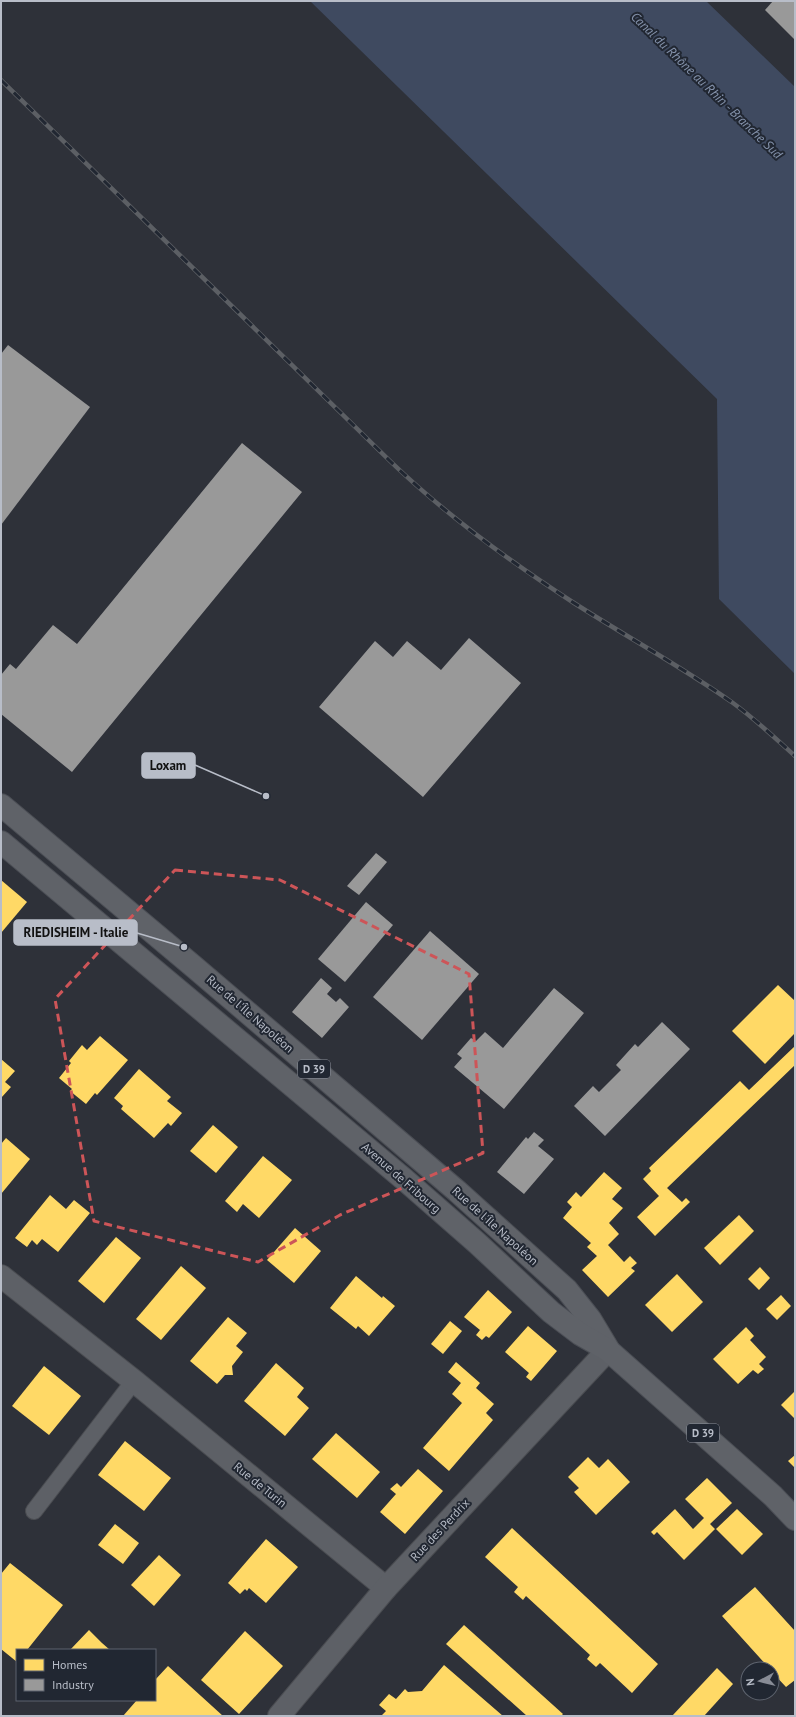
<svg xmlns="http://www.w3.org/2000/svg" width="796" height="1717" viewBox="0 0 796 1717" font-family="'PT Sans',sans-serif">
	<rect width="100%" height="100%" fill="#2e3139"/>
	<polygon fill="#3f4a60" points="310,1 706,1 795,87 795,674 719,599 717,399"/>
	<g fill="#ffd966">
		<polygon points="1,880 27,902 1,933"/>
		<polygon points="778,985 795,1001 795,1033 765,1064 732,1031"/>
		<polygon points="100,1036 128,1060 97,1095 95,1093 86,1104 70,1091 72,1089 59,1078 71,1063 69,1061 82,1045 87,1050"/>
		<polygon points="795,1046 795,1065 667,1188 682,1202 686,1198 690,1202 655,1236 637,1217 659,1196 643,1179 651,1171 649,1168 740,1081 749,1090"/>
		<polygon points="1,1059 15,1071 5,1082 11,1087 1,1098"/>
		<polygon points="139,1069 171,1097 167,1101 182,1113 171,1126 168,1123 154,1138 121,1109 123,1106 114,1098"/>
		<polygon points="213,1125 238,1147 216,1173 190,1151"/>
		<polygon points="6,1138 30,1159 1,1194 1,1144"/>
		<polygon points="263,1156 292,1180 259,1218 243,1204 237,1212 225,1201"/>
		<polygon points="604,1172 622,1188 612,1199 623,1208 609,1223 619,1234 608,1245 624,1262 630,1256 637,1263 631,1268 635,1271 608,1297 582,1270 597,1256 587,1247 591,1243 563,1218 572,1207 567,1202 576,1192 581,1197"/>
		<polygon points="50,1195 66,1209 74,1200 90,1213 58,1252 42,1239 37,1245 32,1240 27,1247 15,1238"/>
		<polygon points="739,1215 754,1231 720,1265 704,1248"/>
		<polygon points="295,1228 321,1251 294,1283 267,1260"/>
		<polygon points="116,1237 141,1258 104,1303 78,1281"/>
		<polygon points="181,1266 206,1288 161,1340 136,1319"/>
		<polygon points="760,1267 770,1278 759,1290 748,1279"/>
		<polygon points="677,1274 703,1302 672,1332 645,1305"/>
		<polygon points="356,1276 382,1298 383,1296 395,1306 369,1336 358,1326 356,1329 330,1308"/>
		<polygon points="488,1290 512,1312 489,1338 486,1336 482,1340 476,1335 480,1330 464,1317"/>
		<polygon points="781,1295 791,1306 777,1320 766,1309"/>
		<polygon points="228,1317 247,1333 236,1346 243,1352 232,1366 233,1375 225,1375 217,1384 190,1361"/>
		<polygon points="450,1321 462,1331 443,1354 431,1344"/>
		<polygon points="528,1326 557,1351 531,1381 526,1377 529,1373 505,1352"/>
		<polygon points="746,1327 754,1336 750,1340 766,1357 759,1364 764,1369 758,1374 753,1370 738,1384 713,1359"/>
		<polygon points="456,1362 480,1383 476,1388 494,1404 486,1413 493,1420 449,1471 423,1448 462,1403 452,1394 461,1383 448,1372"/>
		<polygon points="276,1363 304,1388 297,1397 309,1408 285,1436 244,1401"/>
		<polygon points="44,1366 81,1396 49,1435 12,1406"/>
		<polygon points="795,1391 795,1419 781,1405"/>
		<polygon points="336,1433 380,1472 357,1498 312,1459"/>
		<polygon points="125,1441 171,1478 144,1511 98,1475"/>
		<polygon points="795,1455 795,1468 788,1461"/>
		<polygon points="588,1457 599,1468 608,1459 630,1482 596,1515 574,1492 579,1488 568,1477"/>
		<polygon points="418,1469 443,1491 405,1534 380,1512 396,1494 390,1489 397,1483 401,1487"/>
		<polygon points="707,1478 732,1503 710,1524 715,1529 684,1560 657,1532 654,1535 651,1532 675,1509 693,1529 704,1518 685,1499"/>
		<polygon points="737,1509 763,1534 742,1555 716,1529"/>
		<polygon points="115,1524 139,1543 123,1564 98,1545"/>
		<polygon points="512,1528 658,1664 632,1693 600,1663 596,1667 587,1659 590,1655 526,1596 523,1600 514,1592 518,1587 485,1557"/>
		<polygon points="266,1539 298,1567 266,1603 249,1588 247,1591 245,1589 240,1594 228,1583"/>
		<polygon points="159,1555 181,1575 154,1606 131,1585"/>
		<polygon points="10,1563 63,1605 27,1650 17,1650 17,1662 1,1649 1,1574"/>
		<polygon points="755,1587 795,1631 795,1680 786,1687 772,1672 772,1669 770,1669 722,1616"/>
		<polygon points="464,1625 563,1714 561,1716 527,1716 446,1644"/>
		<polygon points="89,1630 102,1643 110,1650 70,1650"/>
		<polygon points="245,1631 283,1666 239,1714 201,1680"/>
		<polygon points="444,1665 503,1716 381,1716 386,1711 379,1705 389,1694 396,1699 405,1689 408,1692 422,1691"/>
		<polygon points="168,1666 223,1716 123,1716 137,1700 155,1700 155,1680"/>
		<polygon points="717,1668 733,1684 704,1716 672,1716"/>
	</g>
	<g fill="#999">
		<polygon points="773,1 795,1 795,40 765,10"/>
		<polygon points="8,345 90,407 1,525 1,354"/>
		<polygon points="242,443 302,492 72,772 1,714 1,675 10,664 16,669 53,625 77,644"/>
		<polygon points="469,638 521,683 423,797 319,707 375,641 393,657 407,641 441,670"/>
		<polygon points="376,853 387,862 359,895 347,886"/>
		<polygon points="366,902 393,925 345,982 318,959"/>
		<polygon points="430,931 479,974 422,1040 373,997"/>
		<polygon points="321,978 332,988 327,994 336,1002 340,998 349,1007 322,1038 292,1012"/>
		<polygon points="554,988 584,1013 504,1109 454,1067 462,1058 457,1054 471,1038 476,1041 485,1032 503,1048"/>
		<polygon points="662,1022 690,1049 605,1136 574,1106 593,1086 599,1092 621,1070 616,1065 635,1044 638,1047"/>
		<polygon points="534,1132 544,1140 538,1146 554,1159 524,1194 497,1172 526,1137 528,1139"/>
	</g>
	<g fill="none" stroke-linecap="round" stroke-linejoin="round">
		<g stroke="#4a4c51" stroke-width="18">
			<polyline id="lane" points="34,1511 134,1381"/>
		</g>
		<g stroke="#4a4c51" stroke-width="24">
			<g id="street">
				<polyline points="1,1276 134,1381 386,1588"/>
				<polyline points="279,1716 386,1588 608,1350"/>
			</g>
		</g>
		<g stroke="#4b4e55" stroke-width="24">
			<g id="primary">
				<polyline points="1,805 193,966 457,1191 567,1290 590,1319 608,1349"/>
				<polyline points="1,842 405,1180 477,1243 551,1312 580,1334 608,1350 773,1496 795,1519"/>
			</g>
		</g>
		<use href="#lane" stroke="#5d6066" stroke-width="16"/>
		<use href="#street" stroke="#5d6066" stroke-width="22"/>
		<use href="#primary" stroke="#5f6268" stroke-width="22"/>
		<g stroke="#5c5f64" stroke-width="4.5">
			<path id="rail" d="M 1,80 L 390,461 C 446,515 509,561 574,603 C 627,637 682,667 733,703 C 755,719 775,738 795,756"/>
		</g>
		<use href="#rail" stroke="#212732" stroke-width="3" stroke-dasharray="9" stroke-linecap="butt"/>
	</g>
	<path fill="none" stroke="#cd5558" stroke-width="3" stroke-dasharray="8 5" stroke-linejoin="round" d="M 175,870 L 280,880 L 469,974 L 483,1153 L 340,1215 L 258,1262 L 94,1221 L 55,999 Z"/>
	<g text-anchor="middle" stroke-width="4" stroke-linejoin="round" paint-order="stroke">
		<g fill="#212732" stroke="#8b909b" stroke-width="1">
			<rect x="298" y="1060" width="32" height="18" rx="3"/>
			<rect x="687" y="1424" width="32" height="18" rx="3"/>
		</g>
		<g font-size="11" font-weight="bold" fill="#b8bdc8">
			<text x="314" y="1073">D 39</text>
			<text x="703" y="1437">D 39</text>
		</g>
		<g font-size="12" fill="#b8bdc8" stroke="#212732">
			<text transform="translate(250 1014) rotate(41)" y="4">Rue de l'Île Napoléon</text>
			<text transform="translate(401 1178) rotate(41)" y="4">Avenue de Fribourg</text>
			<text transform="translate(495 1226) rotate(42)" y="4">Rue de l'Île Napoléon</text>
			<text transform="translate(260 1485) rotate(39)" y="4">Rue de Turin</text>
			<text transform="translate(440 1530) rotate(-47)" y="4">Rue des Perdrix</text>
		</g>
		<g font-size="13" font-style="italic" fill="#8492ab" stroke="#212732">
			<text transform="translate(707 85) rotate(44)" y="5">Canal du Rhône au Rhin - Branche Sud</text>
		</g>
	</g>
	<path fill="none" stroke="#b8bdc8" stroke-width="1.5" d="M266 796L195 765M184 947L137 933"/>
	<g fill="#b8bdc8" stroke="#212732" stroke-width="1.5">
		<circle cx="266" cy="796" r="4"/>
		<circle cx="184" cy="947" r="4"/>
	</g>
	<g fill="#b8bdc8" stroke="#b8bdc8" stroke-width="1.5">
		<rect x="142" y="753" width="53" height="25" rx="4"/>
		<rect x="14" y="920" width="123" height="25" rx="4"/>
	</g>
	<g font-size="13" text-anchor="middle" font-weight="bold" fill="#111">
		<text x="168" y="770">Loxam</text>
		<text x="76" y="937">RIEDISHEIM - Italie</text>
	</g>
	<rect width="796" height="1717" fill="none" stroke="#b8bdc8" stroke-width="4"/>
	<rect x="16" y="1649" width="140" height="52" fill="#212732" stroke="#5d636e"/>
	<rect x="24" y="1659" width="20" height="12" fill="#ffd966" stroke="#5d636e"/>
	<text x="52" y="1669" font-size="12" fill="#b8bdc8">Homes</text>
	<rect x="24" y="1679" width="20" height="12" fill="#999999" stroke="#5d636e"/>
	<text x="52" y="1689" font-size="12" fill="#b8bdc8">Industry</text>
	<g transform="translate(760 1681) rotate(263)"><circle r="19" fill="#212732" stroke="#5d636e"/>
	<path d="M0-3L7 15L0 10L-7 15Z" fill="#888c96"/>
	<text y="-6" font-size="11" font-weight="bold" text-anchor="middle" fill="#b8bdc8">N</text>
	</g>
</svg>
